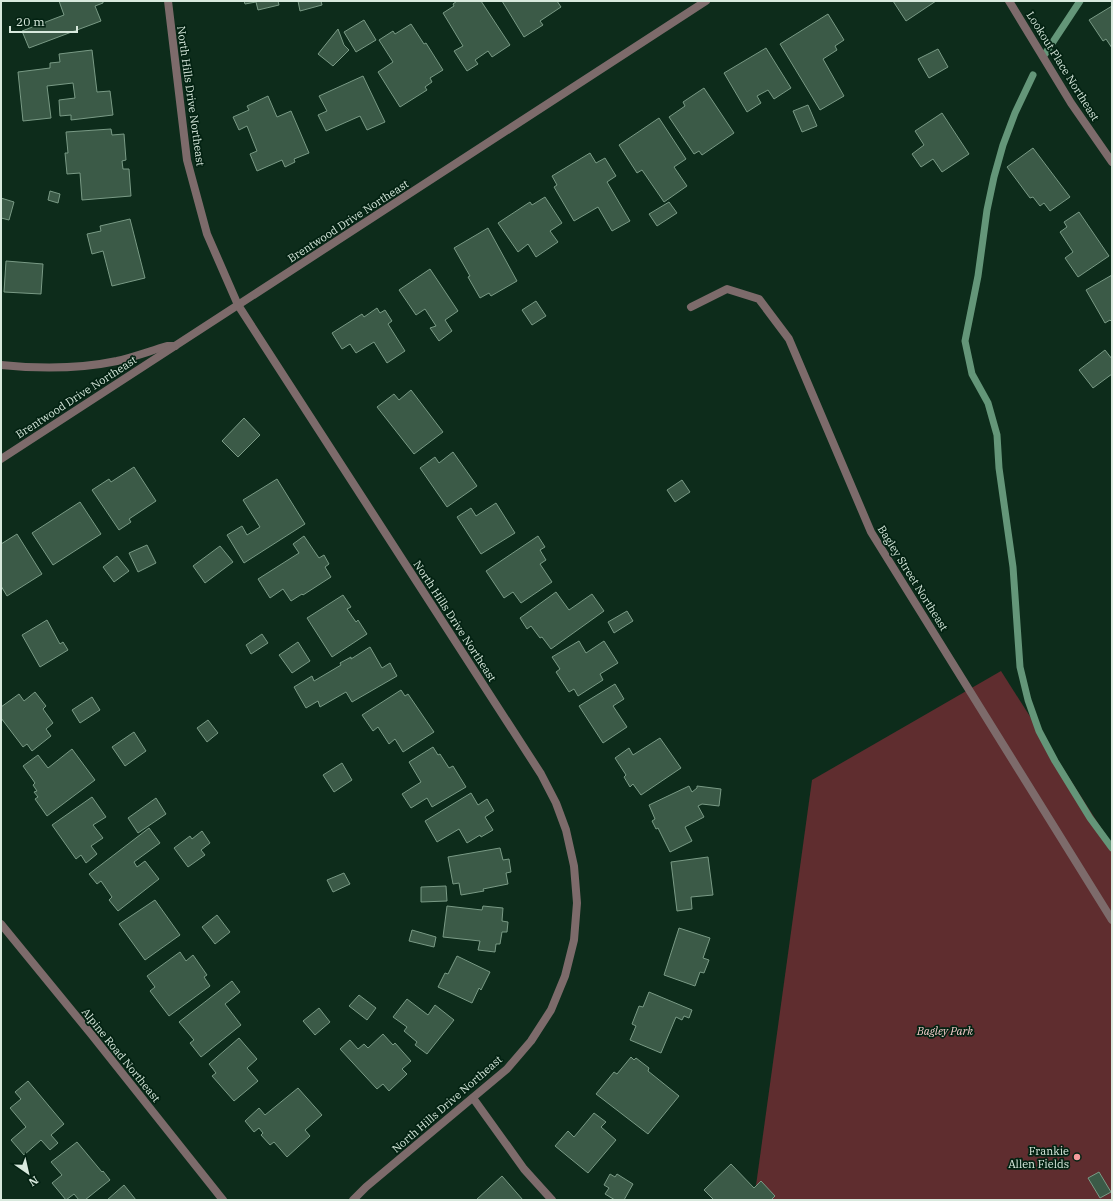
<svg xmlns="http://www.w3.org/2000/svg" width="1113" height="1201" viewBox="0 0 1113 1201" font-family="'IBM Plex Serif',serif">
	<rect width="100%" height="100%" fill="#0d2c1b"/>
	<polygon fill="#5f2d2f" points="1001,671 1112,845 1112,1200 754,1200 812,780"/>
	<g fill="none" stroke-linecap="round" stroke-linejoin="round">
		<g stroke="#649679" stroke-width="7">
			<polyline points="1045,54 1080,1"/>
			<polyline points="1033,75 1015,113 1003,145 994,177 987,210 978,276 965,341 972,374 988,403 997,435 999,468 1013,567 1020,667 1028,700 1039,731 1055,761 1090,818 1112,848"/>
		</g>
	</g>
	<g fill="#3b5a47" stroke="#799a85">
		<polygon points="59,1 103,1 103,3 95,6 101,21 29,48 22,31 64,15"/>
		<polygon points="244,1 278,1 279,5 258,10 256,2 245,4"/>
		<polygon points="298,1 321,1 322,5 300,11"/>
		<polygon points="457,1 481,1 510,45 492,57 488,51 475,60 478,64 467,71 454,51 463,46 443,13 454,6 453,4"/>
		<polygon points="502,1 557,1 561,7 540,21 543,25 524,37"/>
		<polygon points="893,1 936,1 906,21"/>
		<polygon points="1112,6 1112,48 1106,39 1103,41 1089,20"/>
		<polygon points="828,14 844,40 835,46 837,50 823,59 844,96 820,110 780,44"/>
		<polygon points="364,20 376,40 356,52 344,32"/>
		<polygon points="411,24 424,44 426,43 443,70 430,78 432,82 425,87 427,90 400,107 378,72 393,62 379,40 393,31 395,34"/>
		<polygon points="338,29 344,45 349,50 333,66 318,54"/>
		<polygon points="766,48 791,88 774,99 768,90 757,96 761,103 747,112 724,73"/>
		<polygon points="938,49 948,67 929,78 918,59"/>
		<polygon points="92,50 97,92 110,91 113,115 71,120 71,115 60,116 59,100 75,98 73,83 47,86 51,118 23,121 18,72 50,68 50,63 60,62 59,54"/>
		<polygon points="363,76 385,122 367,130 360,116 326,131 318,115 327,111 319,96"/>
		<polygon points="704,88 734,133 702,155 699,151 694,154 669,117 685,106 683,102"/>
		<polygon points="268,96 277,117 291,111 309,153 294,159 295,162 285,167 282,160 257,171 250,154 257,151 247,126 239,130 233,117 249,110 247,106"/>
		<polygon points="808,105 817,126 802,132 793,111"/>
		<polygon points="942,113 969,154 942,172 933,159 921,167 912,154 924,145 915,131"/>
		<polygon points="659,118 686,159 674,167 687,186 664,202 642,170 637,173 619,145"/>
		<polygon points="111,129 112,135 124,134 126,160 122,161 123,169 129,169 131,196 82,200 80,173 67,174 65,153 68,153 66,132"/>
		<polygon points="1033,148 1070,197 1050,211 1044,203 1040,206 1033,197 1030,198 1007,167"/>
		<polygon points="590,153 596,163 605,158 616,176 607,182 630,221 612,231 598,207 574,221 554,187 557,185 552,176"/>
		<polygon points="50,191 60,194 58,203 48,200"/>
		<polygon points="545,197 562,223 550,231 558,242 536,257 528,244 518,252 498,223 530,202 532,205"/>
		<polygon points="1,198 14,202 9,220 1,218"/>
		<polygon points="669,202 677,213 657,226 649,214"/>
		<polygon points="1079,212 1109,256 1078,277 1065,258 1073,252 1060,232 1067,227 1064,222"/>
		<polygon points="130,219 145,278 112,286 103,251 92,254 87,234 101,231 100,226"/>
		<polygon points="488,228 517,281 491,296 489,293 480,298 468,277 470,276 454,248"/>
		<polygon points="6,261 43,264 41,294 4,292"/>
		<polygon points="430,269 458,311 445,320 452,331 439,341 430,328 436,326 425,309 416,315 399,290"/>
		<polygon points="1112,275 1112,322 1110,320 1105,323 1086,290"/>
		<polygon points="536,301 546,316 532,325 522,310"/>
		<polygon points="377,308 380,313 385,310 392,321 388,324 405,351 387,363 374,342 356,353 350,344 342,349 332,333 362,314 364,317"/>
		<polygon points="1105,350 1112,359 1112,374 1093,388 1079,370"/>
		<polygon points="411,390 443,432 414,454 377,407 394,394 399,400"/>
		<polygon points="244,418 260,435 238,457 222,441"/>
		<polygon points="453,452 477,486 447,507 420,468 435,457 439,463"/>
		<polygon points="134,467 156,501 129,519 131,522 119,530 92,490 109,479 111,482"/>
		<polygon points="277,479 305,524 244,563 227,535 242,526 247,535 260,527 243,500"/>
		<polygon points="682,480 690,492 675,502 667,490"/>
		<polygon points="80,502 101,534 53,565 32,533"/>
		<polygon points="496,503 515,533 481,554 457,517 471,508 476,516"/>
		<polygon points="17,534 42,574 7,596 1,586 1,544"/>
		<polygon points="304,536 319,558 324,555 329,564 325,567 331,577 303,595 302,594 291,601 283,589 270,598 258,579 299,553 293,544"/>
		<polygon points="538,536 545,547 540,550 546,560 540,564 552,582 521,603 513,592 504,598 486,571"/>
		<polygon points="147,545 156,563 138,572 129,553"/>
		<polygon points="220,546 233,562 205,583 193,566"/>
		<polygon points="117,556 129,571 114,582 103,567"/>
		<polygon points="556,592 569,610 592,594 604,611 551,649 542,637 540,638 531,626 527,629 520,618"/>
		<polygon points="343,595 351,607 347,609 356,622 358,620 367,634 332,657 307,618"/>
		<polygon points="627,611 633,621 614,633 608,622"/>
		<polygon points="47,620 60,644 63,642 68,650 40,667 22,635"/>
		<polygon points="262,634 268,643 251,654 246,645"/>
		<polygon points="579,641 586,653 604,641 618,663 600,674 603,680 578,696 574,689 569,692 556,672 560,669 552,657"/>
		<polygon points="298,642 310,661 292,673 279,655"/>
		<polygon points="370,647 382,668 390,663 397,676 352,702 346,692 320,707 318,701 306,708 294,687 312,676 314,681 341,665 340,663 351,657 351,659"/>
		<polygon points="615,684 624,699 613,706 627,727 603,743 579,706"/>
		<polygon points="401,690 405,696 408,694 434,732 403,752 395,739 389,744 378,727 373,731 362,715"/>
		<polygon points="35,692 46,706 43,709 53,723 46,729 51,736 32,751 27,744 23,747 1,718 1,707 19,694 24,701"/>
		<polygon points="92,697 100,710 80,723 72,710"/>
		<polygon points="208,720 218,733 207,742 197,728"/>
		<polygon points="134,732 146,751 125,766 112,747"/>
		<polygon points="660,738 681,768 641,795 633,784 630,787 624,777 626,775 615,758 629,748 633,755"/>
		<polygon points="433,747 438,755 440,754 449,768 453,766 466,787 432,807 427,798 411,808 402,794 421,782 409,762"/>
		<polygon points="72,749 95,780 47,816 35,799 38,797 34,792 37,791 33,785 35,783 23,766 38,755 48,768"/>
		<polygon points="342,763 352,780 334,792 323,775"/>
		<polygon points="689,786 692,792 697,788 697,786 721,789 719,806 702,804 698,806 704,817 685,827 692,841 670,852 658,828 656,829 652,821 655,819 649,805"/>
		<polygon points="471,793 478,805 487,799 494,811 485,817 493,830 481,837 480,835 467,843 459,829 437,842 425,821"/>
		<polygon points="92,797 106,817 93,825 103,838 91,846 97,854 86,863 81,855 76,859 52,825"/>
		<polygon points="156,798 166,814 138,833 128,818"/>
		<polygon points="149,828 160,843 134,862 137,867 145,861 159,879 118,911 109,900 112,897 101,881 97,884 89,874"/>
		<polygon points="202,831 210,843 201,850 205,855 188,867 174,848 190,836 192,839"/>
		<polygon points="500,848 503,860 509,859 511,872 506,873 508,884 483,889 484,891 461,895 459,883 453,884 448,857"/>
		<polygon points="708,857 713,895 691,897 692,909 677,911 671,862"/>
		<polygon points="344,873 350,884 333,892 327,880"/>
		<polygon points="446,886 447,901 421,902 421,887"/>
		<polygon points="155,900 180,935 145,960 119,924"/>
		<polygon points="447,906 482,910 483,906 503,908 502,921 508,922 507,932 502,932 500,944 496,944 495,952 478,950 480,941 443,937"/>
		<polygon points="217,915 230,932 215,944 202,927"/>
		<polygon points="679,928 710,938 703,958 709,960 704,973 700,972 695,986 664,975"/>
		<polygon points="412,930 436,937 434,947 409,941"/>
		<polygon points="180,952 186,961 193,955 207,975 204,977 210,986 169,1016 150,991 155,987 147,976"/>
		<polygon points="457,956 490,972 481,990 479,988 472,1003 438,987 445,973 448,974"/>
		<polygon points="232,981 240,992 225,1004 241,1025 201,1057 190,1043 194,1040 179,1022"/>
		<polygon points="649,992 692,1010 689,1018 684,1016 682,1020 676,1017 661,1053 630,1040 636,1026 632,1024 639,1006 643,1007"/>
		<polygon points="359,995 376,1008 367,1020 349,1006"/>
		<polygon points="407,999 428,1015 435,1005 454,1020 427,1054 415,1045 417,1042 404,1031 407,1027 393,1017"/>
		<polygon points="319,1008 330,1022 315,1035 303,1021"/>
		<polygon points="383,1034 393,1045 395,1043 411,1061 402,1069 407,1074 389,1091 383,1084 377,1089 340,1049 350,1040 358,1049 364,1044 368,1048"/>
		<polygon points="239,1038 257,1059 247,1068 258,1081 234,1101 212,1076 216,1073 209,1064"/>
		<polygon points="631,1057 634,1060 636,1058 649,1068 648,1071 679,1096 648,1134 596,1094 614,1072 617,1074"/>
		<polygon points="28,1081 64,1124 51,1135 58,1143 50,1150 41,1140 24,1155 11,1140 26,1127 10,1108 21,1099 15,1092"/>
		<polygon points="298,1088 322,1115 305,1130 310,1136 287,1157 274,1142 270,1145 261,1135 263,1133 259,1128 254,1132 245,1121 259,1108 265,1115"/>
		<polygon points="594,1113 606,1122 601,1127 616,1140 588,1173 555,1146 568,1131 574,1137"/>
		<polygon points="77,1142 102,1172 103,1171 110,1180 85,1200 79,1200 74,1194 66,1200 52,1183 62,1175 51,1162"/>
		<polygon points="731,1164 754,1188 761,1181 775,1196 771,1200 714,1200 704,1190"/>
		<polygon points="1099,1172 1111,1192 1100,1198 1088,1178"/>
		<polygon points="610,1174 615,1177 617,1174 633,1184 624,1200 615,1200 605,1194 609,1188 604,1185"/>
		<polygon points="502,1176 523,1200 476,1200"/>
		<polygon points="124,1185 136,1200 107,1200"/>
	</g>
	<g fill="none" stroke-linecap="round" stroke-linejoin="round">
		<g stroke="#7d6b6b" stroke-width="8">
			<polyline points="168,1 187,160 207,234 238,305 541,774 556,803 566,830 574,866 577,903 574,940 565,976 551,1010 531,1041 507,1069 366,1187 353,1200"/>
			<polyline points="1009,1 1071,103 1112,162"/>
			<polyline points="691,307 727,289 759,299 789,339 871,532 1112,920"/>
			<path d="M 1,365 C 40,369 79,369 117,361 C 134,357 150,351 167,346 L 175,346"/>
			<polyline points="1,459 706,1"/>
			<polyline points="1,924 91,1034 223,1200"/>
			<polyline points="473,1098 524,1169 552,1200"/>
		</g>
	</g>
	<circle fill="#f59b9c" stroke="#032212" stroke-width="1.5" cx="1077" cy="1157" r="4"/>
	<g text-anchor="middle" stroke-width="3.5" stroke-linejoin="round" paint-order="stroke">
		<g font-size="11" fill="#d8e9dd" stroke="#032212">
			<text transform="translate(1063 66) rotate(58)" y="4">Lookout Place Northeast</text>
			<text transform="translate(191 96) rotate(82)" y="4">North Hills Drive Northeast</text>
			<text transform="translate(348 221) rotate(-33)" y="4">Brentwood Drive Northeast</text>
			<text transform="translate(76 397) rotate(-33)" y="4">Brentwood Drive Northeast</text>
			<text transform="translate(913 578) rotate(58)" y="4">Bagley Street Northeast</text>
			<text transform="translate(455 621) rotate(57)" y="4">North Hills Drive Northeast</text>
			<text transform="translate(121 1055) rotate(51)" y="4">Alpine Road Northeast</text>
			<text transform="translate(447 1104) rotate(-41)" y="4">North Hills Drive Northeast</text>
		</g>
		<g font-size="11" font-style="italic" fill="#f7cdcc" stroke="#032212">
			<text x="945" y="1035">Bagley Park</text>
		</g>
		<g font-size="11" fill="#d8e9dd" stroke="#032212" text-anchor="end">
			<text x="1069" y="1155">Frankie<tspan x="1069" dy="13">Allen Fields</tspan></text>
		</g>
	</g>
	<rect width="1113" height="1201" fill="none" stroke="#d8e9dd" stroke-width="4"/>
	<g transform="translate(28 1173) rotate(146)" stroke="#032212" stroke-width="3" paint-order="stroke">
	<path d="M0-3L7 15L0 10L-7 15Z" fill="#d8e9dd"/>
	<text y="-6" font-size="11" font-weight="bold" text-anchor="middle" fill="#d8e9dd">N</text>
	</g>
	<path d="M10 26v6h67v-6" fill="none" stroke="#d8e9dd" stroke-width="2"/>
	<text x="16" y="26" font-size="12" fill="#d8e9dd" stroke="#032212" stroke-width="3" paint-order="stroke">20 m</text>
</svg>
